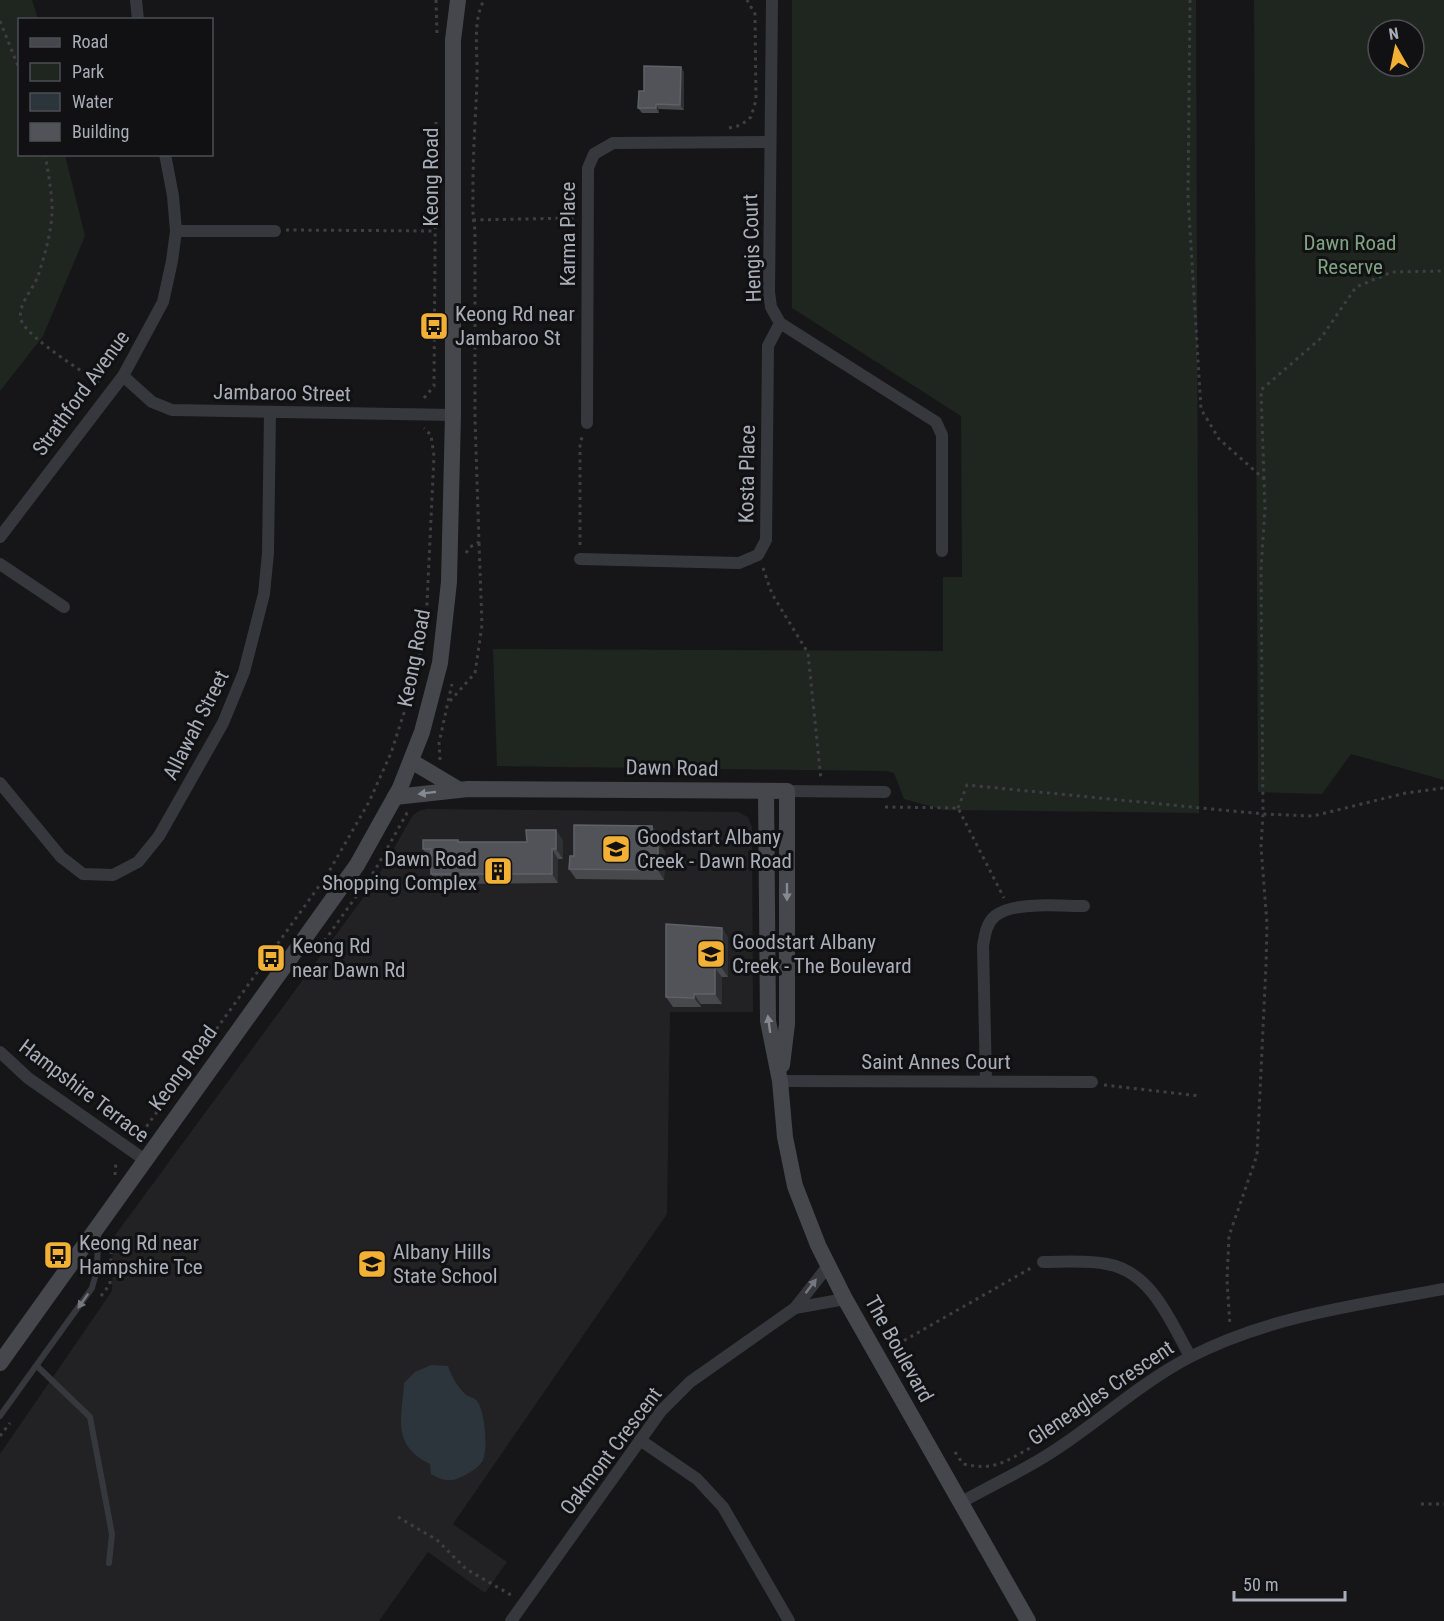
<svg xmlns="http://www.w3.org/2000/svg" width="1444" height="1621" viewBox="0 0 1444 1621" font-family="'Roboto Condensed',sans-serif">
	<rect width="100%" height="100%" fill="#161618"/>
	<polygon fill="#222225" points="427,809 738,812 748,817 752,827 753,1012 670,1012 667,1214 453,1524 507,1562 485,1593 428,1552 379,1621 0,1621 0,1454 112,1291 113,1238 374,883 413,815 419,811"/>
	<g fill="#1e261f" fill-rule="evenodd">
		<polygon points="0,0 32,0 38,19 20,20 20,154 65,155 85,236 43,336 0,391"/>
		<polygon points="792,0 1196,0 1199,813 944,810 904,799 894,773 886,771 497,766 493,649 943,651 943,577 962,577 961,416 792,308"/>
		<path d="M 1254,0 L 1444,0 L 1444,780 L 1351,754 L 1322,794 L 1258,792 ZM 1378,30 L 1414,30 L 1414,66 L 1378,66 Z"/>
	</g>
	<path fill="#2c353c" d="M 431,1365 L 448,1366 C 451,1376 458,1387 465,1394 C 468,1397 474,1397 477,1401 C 485,1411 488,1448 483,1460 C 480,1467 468,1474 461,1477 C 450,1483 441,1480 431,1474 L 430,1464 C 391,1445 402,1418 404,1383 L 415,1372 Z"/>
	<g fill="none" stroke-linecap="round" stroke-linejoin="round">
		<g stroke="#3d3f44" stroke-width="3" stroke-dasharray="3 4.5" stroke-linecap="butt">
			<polyline points="436,0 437,34"/>
			<polyline points="1190,0 1188,197 1201,409 1219,439 1264,479 1265,508 1261,569 1263,814 1261,847 1267,924 1266,965 1257,1155 1229,1236 1227,1280 1230,1326"/>
			<polyline points="0,21 20,71"/>
			<polyline points="729,128 741,125 751,117 756,100 755,14 747,0"/>
			<path d="M 45,154 C 48,171 51,188 52,204 C 53,228 45,254 38,276 C 33,290 15,307 22,322 C 31,340 83,371 101,385"/>
			<polyline points="473,220 574,218"/>
			<polyline points="286,230 435,231"/>
			<polyline points="424,398 434,386 436,122"/>
			<polyline points="1264,479 1261,390 1321,338 1356,287 1392,272 1444,271"/>
			<polyline points="580,545 580,443 583,435"/>
			<path d="M 466,553 L 470,547 L 479,542 L 475,419 L 475,230 C 472,215 473,200 473,184 C 473,148 476,113 477,78 C 478,53 472,22 484,0"/>
			<polyline points="763,568 772,594 808,653 821,780"/>
			<polyline points="450,701 475,673 482,625 479,542"/>
			<polyline points="440,760 439,743 452,684"/>
			<polyline points="885,807 958,808 1004,898"/>
			<polyline points="958,808 967,785 1263,814 1313,816 1406,793 1444,788"/>
			<polyline points="320,947 375,870 407,813 411,811"/>
			<polyline points="1104,1085 1200,1096"/>
			<polyline points="134,1134 144,1130 327,875 369,802 391,753 414,682 426,624 434,456 431,435 424,428"/>
			<polyline points="115,1175 116,1162"/>
			<polyline points="101,1296 110,1284 112,1233"/>
			<polyline points="891,1348 1031,1268"/>
			<polyline points="0,1436 10,1423"/>
			<path d="M 955,1452 L 963,1464 C 995,1471 1004,1462 1032,1447"/>
			<polyline points="1421,1504 1444,1504"/>
			<polyline points="398,1517 437,1540 466,1569 511,1595 513,1593"/>
		</g>
		<g stroke="#37383d" stroke-width="6">
			<polyline points="37,1366 90,1417 112,1534 109,1563"/>
			<polyline points="0,1416 92,1288 97,1270 98,1235"/>
		</g>
		<g stroke="#37383d" stroke-width="12">
			<polyline points="136,0 138,20"/>
			<polyline points="772,0 769,292 771,307 780,323 936,422 942,435 942,551"/>
			<polyline points="176,231 275,231"/>
			<polyline points="123,376 152,402 172,410 453,415"/>
			<polyline points="587,423 588,168 594,154 613,143 770,142"/>
			<polyline points="0,537 123,376 163,302 172,261 176,231 173,196 165,154"/>
			<polyline points="580,559 739,563 758,555 766,540 768,346 780,323"/>
			<polyline points="0,564 64,607"/>
			<polyline points="0,783 61,857 83,874 113,875 138,862 159,836 223,723 244,672 264,594 268,553 270,412"/>
			<polyline points="787,791 885,792"/>
			<polyline points="0,1052 28,1078 145,1160"/>
			<polyline points="780,1081 1092,1082"/>
			<path d="M 986,1081 L 983,946 C 985,935 986,924 995,916 C 1014,901 1061,906 1084,906"/>
			<path d="M 1043,1262 C 1063,1262 1087,1260 1107,1264 C 1152,1272 1170,1321 1190,1356"/>
			<polyline points="795,1308 845,1299"/>
			<polyline points="640,1440 697,1479 723,1507 789,1621"/>
			<path d="M 960,1503 C 990,1486 1023,1471 1052,1452 C 1099,1422 1140,1383 1190,1357 C 1269,1316 1358,1305 1444,1289"/>
			<polyline points="511,1621 661,1411 690,1382 795,1308 828,1266"/>
		</g>
		<g stroke="#45474d" stroke-width="16">
			<polyline points="411,761 458,789"/>
			<polyline points="766,791 768,1021 780,1081 785,1137 795,1186 818,1245 845,1299 1028,1621"/>
			<polyline points="395,797 468,789 787,791 787,1024 782,1065"/>
			<polyline points="0,1363 357,865 400,788 422,732 440,663 449,582 453,415 453,40 458,0"/>
		</g>
	</g>
	<g fill="#47494d">
		<polygon points="684,72 684,110 659,109 659,113 642,113 638,108 644,91"/>
		<polygon points="652,826 659,836 659,844 665,852 664,880 576,879 569,869 574,856"/>
		<polygon points="458,840 460,842 527,842 563,840 563,859 558,859 558,883 438,884 431,874 431,859 430,859 423,849"/>
		<polygon points="722,928 728,938 728,977 722,977 722,1004 701,1004 701,1007 673,1007 666,997"/>
	</g>
	<g fill="#2f3033">
		<polygon points="681,67 684,72 684,110 680,105"/>
		<polygon points="656,104 659,109 659,113 656,108"/>
		<polygon points="652,826 659,836 659,844 665,852 664,880 658,870 652,842"/>
		<polygon points="556,830 563,840 563,859 556,849"/>
		<polygon points="552,849 558,859 558,883 552,874"/>
		<polygon points="722,928 728,938 728,977 721,967"/>
		<polygon points="715,968 722,977 722,1004 715,994"/>
		<polygon points="694,994 701,1004 701,1007 694,998"/>
	</g>
	<g fill="#525359" stroke="#5f6168" stroke-width="1.5">
		<polygon points="644,66 681,67 680,105 656,104 656,108 638,108 639,91 644,91"/>
		<polygon points="574,825 652,826 652,842 658,842 658,870 569,869 570,856 574,856"/>
		<polygon points="526,830 556,830 556,849 552,849 552,874 431,874 431,849 423,849 423,840 458,840 458,842 527,842"/>
		<polygon points="666,924 722,928 721,967 715,968 715,994 694,994 694,998 666,997"/>
	</g>
	<defs><path id="oneway-solid" d="M-6-.8H1V-3.2L6.5 0L1 3.2V.8H-6Z" transform="scale(1.5)"/></defs>
	<g fill="#858993">
		<use href="#oneway-solid" transform="translate(427 793) rotate(173)"/>
		<use href="#oneway-solid" transform="translate(787 892) rotate(90)"/>
		<use href="#oneway-solid" transform="translate(769 1024) rotate(-98)"/>
	</g>
	<g fill="#757881">
		<use href="#oneway-solid" transform="translate(811 1286) rotate(-53)"/>
		<use href="#oneway-solid" transform="translate(83 1301) rotate(125)"/>
	</g>
	<defs>
		<g id="bus-square" transform="scale(1.5)"><rect x="-9" y="-9" width="18" height="18" rx="4" fill="#f2b134" stroke="#111113"/><path d="M-5-6H5V4H4V6H2V4H-2V6H-4V4H-5ZM-3.5-4V0h7V-4ZM-3.5 1.2v1.5H-2V1.2ZM2 1.2v1.5H3.5V1.2Z" fill="#111"/></g>
		<g id="school-square" transform="scale(1.5)"><rect x="-9" y="-9" width="18" height="18" rx="4" fill="#f2b134" stroke="#111113"/><path d="M0-5L7-2L0 1L-7-2ZM-4 1L0 2.5L4 1V4Q0 6-4 4Z" fill="#111"/></g>
		<g id="building-square" transform="scale(1.5)"><rect x="-9" y="-9" width="18" height="18" rx="4" fill="#f2b134" stroke="#111113"/><path d="M-4-6H4V6H1V3H-1V6H-4ZM-2.5-4.3h1.7v1.8h-1.7ZM.8-4.3h1.7v1.8H.8ZM-2.5-1h1.7V.8h-1.7ZM.8-1h1.7V.8H.8Z" fill="#111"/></g>
	</defs>
	<g fill-rule="evenodd">
		<use href="#bus-square" x="434" y="326"/>
		<use href="#school-square" x="616" y="849"/>
		<use href="#building-square" x="498" y="871"/>
		<use href="#school-square" x="711" y="954"/>
		<use href="#bus-square" x="271" y="958"/>
		<use href="#bus-square" x="58" y="1255"/>
		<use href="#school-square" x="372" y="1264"/>
	</g>
	<g text-anchor="middle" stroke-width="6" stroke-linejoin="round" paint-order="stroke">
		<g font-size="21" fill="#a8adb8" stroke="#111113">
			<text transform="translate(431 177) rotate(-90)" y="7">Keong Road</text>
			<text transform="translate(568 234) rotate(-90)" y="7">Karma Place</text>
			<text transform="translate(752 248) rotate(-92)" y="7">Hengis Court</text>
			<text transform="translate(81 393) rotate(-54)" y="7">Strathford Avenue</text>
			<text transform="translate(282 393) rotate(1)" y="7">Jambaroo Street</text>
			<text transform="translate(747 474) rotate(-89)" y="7">Kosta Place</text>
			<text transform="translate(414 658) rotate(-79)" y="7">Keong Road</text>
			<text transform="translate(196 725) rotate(-63)" y="7">Allawah Street</text>
			<text transform="translate(672 768) rotate(1)" y="7">Dawn Road</text>
			<text x="936" y="1069">Saint Annes Court</text>
			<text transform="translate(183 1068) rotate(-54)" y="7">Keong Road</text>
			<text transform="translate(84 1091) rotate(37)" y="7">Hampshire Terrace</text>
			<text transform="translate(899 1349) rotate(61)" y="7">The Boulevard</text>
			<text transform="translate(1101 1393) rotate(-34)" y="7">Gleneagles Crescent</text>
			<text transform="translate(611 1451) rotate(-53)" y="7">Oakmont Crescent</text>
		</g>
		<g font-size="21" fill="#7fa381" stroke="#111113">
			<text x="1350" y="250">Dawn Road<tspan x="1350" dy="24">Reserve</tspan></text>
		</g>
		<g font-size="21" fill="#a8adb8" stroke="#111113" text-anchor="start">
			<text x="455" y="321">Keong Rd near<tspan x="455" dy="24">Jambaroo St</tspan></text>
			<text x="637" y="844">Goodstart Albany<tspan x="637" dy="24">Creek - Dawn Road</tspan></text>
			<text x="477" y="866" text-anchor="end">Dawn Road<tspan x="477" dy="24">Shopping Complex</tspan></text>
			<text x="732" y="949">Goodstart Albany<tspan x="732" dy="24">Creek - The Boulevard</tspan></text>
			<text x="292" y="953">Keong Rd<tspan x="292" dy="24">near Dawn Rd</tspan></text>
			<text x="79" y="1250">Keong Rd near<tspan x="79" dy="24">Hampshire Tce</tspan></text>
			<text x="393" y="1259">Albany Hills<tspan x="393" dy="24">State School</tspan></text>
		</g>
	</g>
	<rect x="18" y="18" width="195" height="138" fill="#111113" stroke="#4d4f55" stroke-width="1.5"/>
	<rect x="30" y="38" width="30" height="9" fill="#45474d" stroke="#4d4f55" stroke-width="1.5"/>
	<text x="72" y="48" font-size="18" fill="#a8adb8">Road</text>
	<rect x="30" y="63" width="30" height="18" fill="#1e261f" stroke="#4d4f55" stroke-width="1.5"/>
	<text x="72" y="78" font-size="18" fill="#a8adb8">Park</text>
	<rect x="30" y="93" width="30" height="18" fill="#2c353c" stroke="#4d4f55" stroke-width="1.5"/>
	<text x="72" y="108" font-size="18" fill="#a8adb8">Water</text>
	<rect x="30" y="123" width="30" height="18" fill="#525359" stroke="#4d4f55" stroke-width="1.5"/>
	<text x="72" y="138" font-size="18" fill="#a8adb8">Building</text>
	<g transform="translate(1396 48) rotate(351)"><circle r="28" fill="#111113" stroke="#4d4f55" stroke-width="1.5"/>
	<path d="M0-4.5L10 22L0 15L-10 22Z" fill="#f2b134"/>
	<text y="-9" font-size="16" font-weight="bold" text-anchor="middle" fill="#a8adb8">N</text>
	</g>
	<path d="M1234 1591v9h111v-9" fill="none" stroke="#a8adb8" stroke-width="3"/>
	<text x="1243" y="1591" font-size="18" fill="#a8adb8" stroke="#111113" stroke-width="4.5" paint-order="stroke">50 m</text>
</svg>
